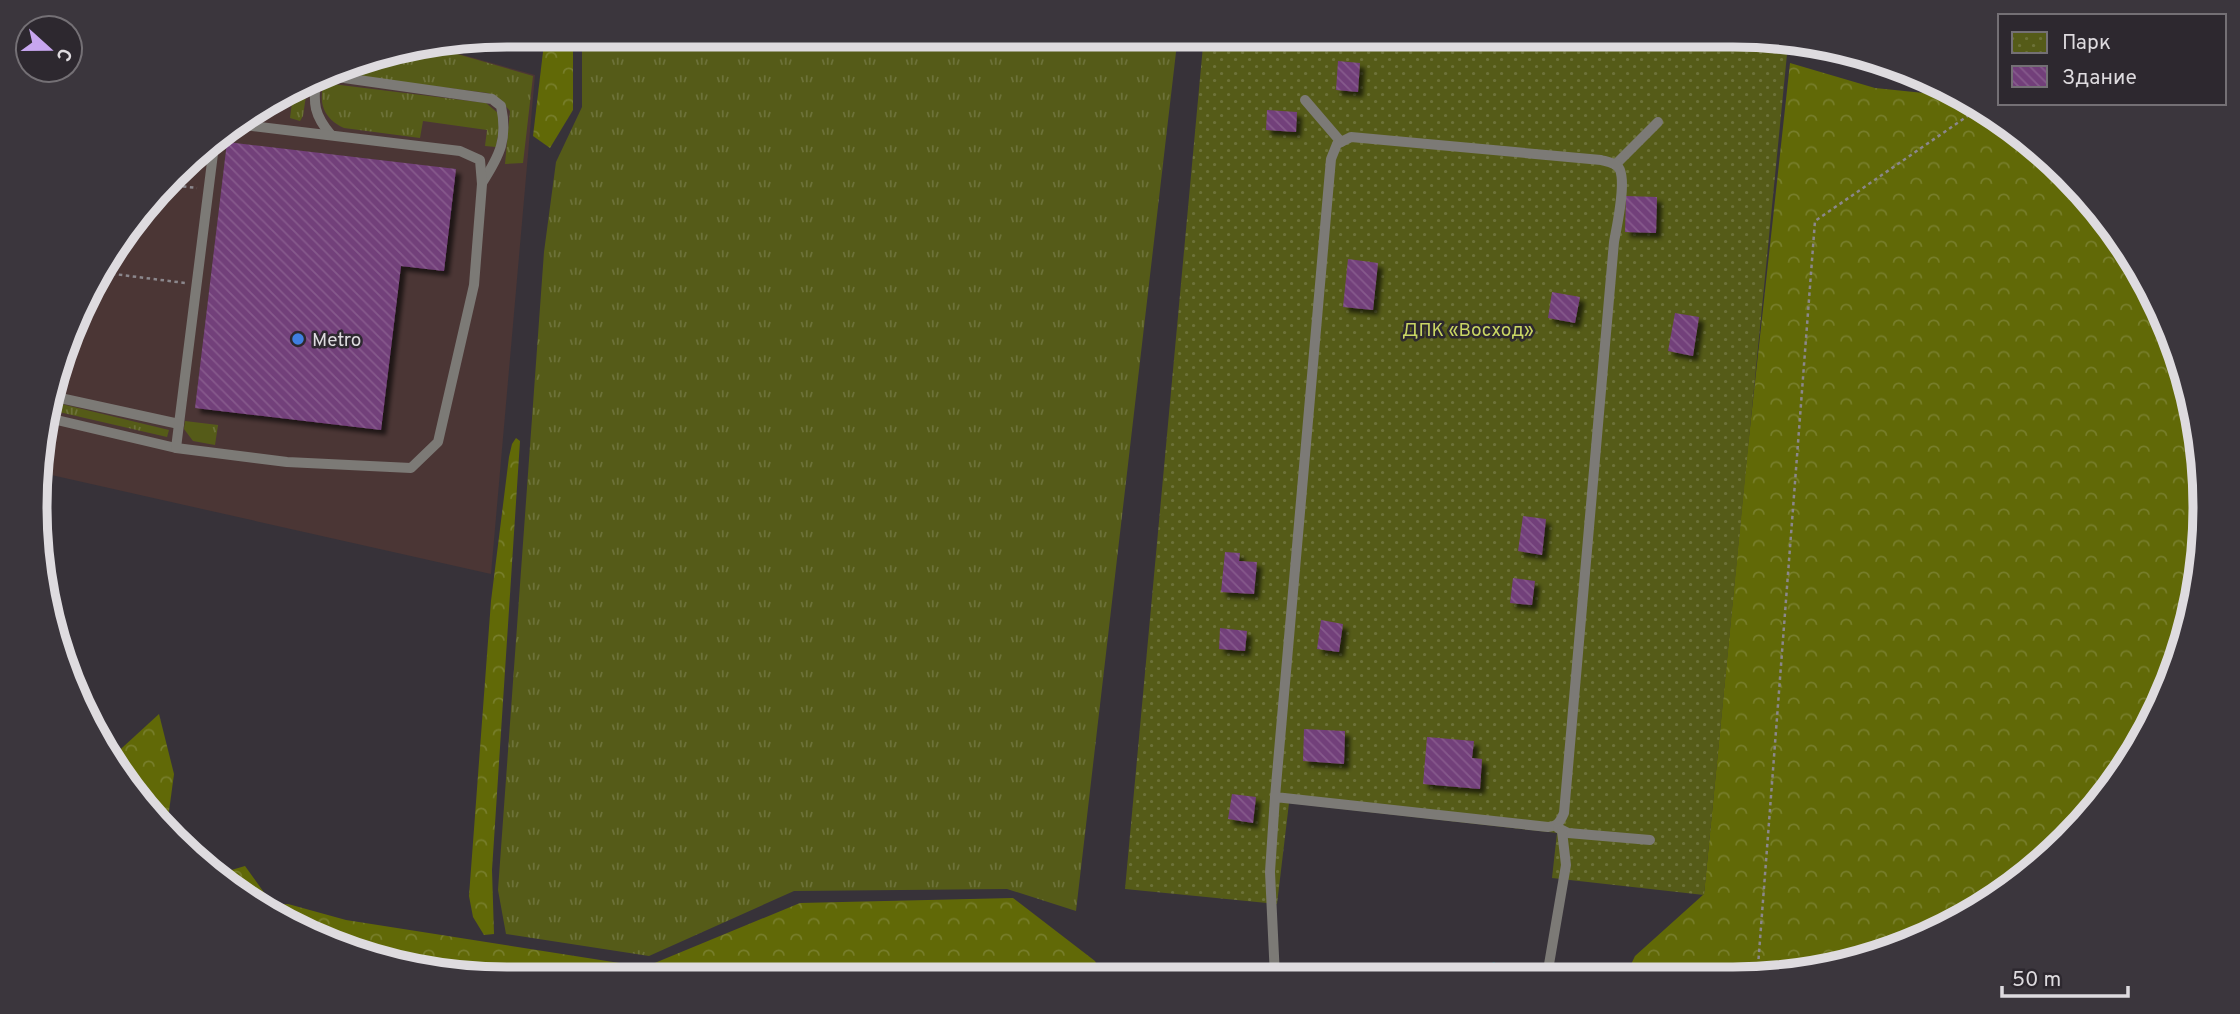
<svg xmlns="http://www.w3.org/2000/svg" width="2240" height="1014" viewBox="0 0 2240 1014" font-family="Overpass,sans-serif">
	<defs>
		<pattern id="grass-tufts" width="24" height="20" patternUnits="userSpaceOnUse" patternTransform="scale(1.75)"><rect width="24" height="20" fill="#555b18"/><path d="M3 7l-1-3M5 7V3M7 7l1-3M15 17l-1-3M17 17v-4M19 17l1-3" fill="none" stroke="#6d7239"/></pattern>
		<pattern id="forest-crowns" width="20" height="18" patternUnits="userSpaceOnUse" patternTransform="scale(1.75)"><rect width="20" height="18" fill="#616907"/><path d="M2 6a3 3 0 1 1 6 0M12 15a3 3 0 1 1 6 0" fill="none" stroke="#777e2b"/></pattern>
		<pattern id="park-dots" width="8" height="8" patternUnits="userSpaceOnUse" patternTransform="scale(1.75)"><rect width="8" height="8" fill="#555b18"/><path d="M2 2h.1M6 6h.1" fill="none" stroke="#6d7239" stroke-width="1.8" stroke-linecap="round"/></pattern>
		<pattern id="building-back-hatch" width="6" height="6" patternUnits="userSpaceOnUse" patternTransform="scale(1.75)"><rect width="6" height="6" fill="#723f7a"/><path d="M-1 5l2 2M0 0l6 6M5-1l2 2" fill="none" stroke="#865a8c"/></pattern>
		<filter id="shadow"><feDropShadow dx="5" dy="5" stdDeviation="2" flood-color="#0009"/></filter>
	</defs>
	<rect width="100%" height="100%" fill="#373239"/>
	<polygon fill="#4b3635" points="435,47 535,75 491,574 38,472 44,415 98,271 196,152 271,98 355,60"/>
	<g fill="url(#grass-tufts)">
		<polygon points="582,35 1178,35 1076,911 1007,889 794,891 649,956 506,934 498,890 544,252 556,162 582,107"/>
		<polygon points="433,47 533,76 523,163 505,164 510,111 501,101 488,93 353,76 335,69 355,60"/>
		<polygon points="308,82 303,116 300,121 290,118 294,88"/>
		<path d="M 324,83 L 486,103 L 499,114 L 500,124 L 496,147 L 485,146 L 487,130 L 423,121 L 420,138 L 344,128 C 324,119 318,103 324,83 Z"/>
		<polygon points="49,401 169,430 167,437 46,409"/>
		<polygon points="185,421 218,425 215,445 193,441 184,429"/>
	</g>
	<g fill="url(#forest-crowns)">
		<polygon points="545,35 573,35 573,110 550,148 533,136"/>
		<polygon points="1790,63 1875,88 1963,97 1995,114 2066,173 2125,244 2169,326 2196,415 2205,507 2196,599 2169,687 2108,794 2021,881 1914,943 1795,975 1626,975 1635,956 1704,894 1747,455"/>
		<polygon points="516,438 520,441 492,870 494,934 484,935 473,917 469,896 491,601 509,457 512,444"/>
		<polygon points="159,714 174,774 167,826 111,758"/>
		<polygon points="245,866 273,905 288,904 346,920 645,967 800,903 1013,898 1095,961 1103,977 507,979 415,970 327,943 214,873 218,874"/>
	</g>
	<polygon fill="url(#park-dots)" points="1204,35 1709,35 1788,44 1704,895 1552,878 1557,833 1289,803 1277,904 1125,889"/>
	<polygon fill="#0e535d" points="1494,962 1507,972 1507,976 1450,976 1451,966 1479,969"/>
	<g fill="url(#building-back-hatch)" filter="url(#shadow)">
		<polygon points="1338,61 1360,63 1358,92 1336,90"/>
		<polygon points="1267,110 1297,112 1296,132 1266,130"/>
		<polygon points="227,142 456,169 444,271 401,266 381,430 195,408"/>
		<polygon points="1626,196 1657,197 1656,233 1625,232"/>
		<polygon points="1348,259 1378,263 1373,310 1343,307"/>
		<polygon points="1552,292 1580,297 1575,323 1548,318"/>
		<polygon points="1675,313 1699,317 1693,356 1668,351"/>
		<polygon points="1523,516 1546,519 1542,555 1518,551"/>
		<polygon points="1225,552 1240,553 1239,561 1257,562 1254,594 1221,592"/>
		<polygon points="1513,578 1535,581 1532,605 1510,603"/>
		<polygon points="1321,620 1343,624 1339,652 1317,649"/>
		<polygon points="1220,628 1247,631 1245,651 1219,649"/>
		<polygon points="1304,729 1345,731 1344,764 1303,761"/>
		<polygon points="1427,737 1474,741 1472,758 1482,759 1480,789 1423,784"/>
		<polygon points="1232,794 1256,797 1253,823 1228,819"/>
	</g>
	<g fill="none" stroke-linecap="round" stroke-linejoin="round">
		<g stroke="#8b878c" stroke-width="2.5" stroke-dasharray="3.5 3.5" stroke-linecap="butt">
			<polyline points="169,185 197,188"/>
			<polyline points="98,272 185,283"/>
			<polyline points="1758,966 1815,221 1972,113 1995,115"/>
		</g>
		<g stroke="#7c7a76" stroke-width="10">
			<path d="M 323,75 L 492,99 L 501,106 C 508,139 500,155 482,183"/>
			<path d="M 316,78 C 313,104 314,115 331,135"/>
			<polyline points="1305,100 1341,142"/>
			<polyline points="1616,164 1658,122"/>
			<polyline points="51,396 179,424 215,138"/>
			<polyline points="44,417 176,448 287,462 411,468 438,442 474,285 482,184 480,160 460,151 235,124"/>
			<polyline points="176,448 179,424"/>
			<path d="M 1275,797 L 1548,827 C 1558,826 1560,822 1564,813 L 1614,242 C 1617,225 1626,185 1620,170 C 1617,163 1608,162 1601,160 L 1351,137 L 1337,144 L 1331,159 L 1275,797 L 1270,872 L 1275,977"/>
			<polyline points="1558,828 1568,833 1650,840"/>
			<polyline points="1547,976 1566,865 1562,831"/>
		</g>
	</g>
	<circle fill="#3f7fe0" stroke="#2d282f" stroke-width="2.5" cx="298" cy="339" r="7"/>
	<g text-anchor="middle" stroke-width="5" stroke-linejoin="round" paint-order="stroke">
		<g font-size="19" fill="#c9d664" stroke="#2d282f">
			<text x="1468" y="336">ДПК «Восход»</text>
		</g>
		<g font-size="19" fill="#dedbdf" stroke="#2d282f" text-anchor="start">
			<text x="312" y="346">Metro</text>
		</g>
	</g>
	<path d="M0 0H2240V1014H0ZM507 47H1733A460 460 0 0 1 2193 507V507A460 460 0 0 1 1733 967H507A460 460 0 0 1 47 507V507A460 460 0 0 1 507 47Z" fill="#3b363d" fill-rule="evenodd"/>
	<path fill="none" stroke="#dedbdf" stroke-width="9" d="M507 47H1733A460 460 0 0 1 2193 507V507A460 460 0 0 1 1733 967H507A460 460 0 0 1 47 507V507A460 460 0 0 1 507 47Z"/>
	<rect x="1998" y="14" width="228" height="91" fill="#2d282f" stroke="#747075" stroke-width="2"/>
	<rect x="2012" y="32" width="35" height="21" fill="url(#park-dots)" stroke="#747075" stroke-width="2"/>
	<text x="2062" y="49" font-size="21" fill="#dedbdf">Парк</text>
	<rect x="2012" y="66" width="35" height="21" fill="url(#building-back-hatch)" stroke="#747075" stroke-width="2"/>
	<text x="2062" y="84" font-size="21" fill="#dedbdf">Здание</text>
	<g transform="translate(49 49) rotate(111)"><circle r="33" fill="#2d282f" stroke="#747075" stroke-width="2"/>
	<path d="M0-5L12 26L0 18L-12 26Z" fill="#c7a6ef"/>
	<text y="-10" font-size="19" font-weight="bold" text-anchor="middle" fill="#dedbdf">С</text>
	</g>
	<path d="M2002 986v10h126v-10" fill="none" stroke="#dedbdf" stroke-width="3.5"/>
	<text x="2012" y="986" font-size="21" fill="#dedbdf" stroke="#2d282f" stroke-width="5" paint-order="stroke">50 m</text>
</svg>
